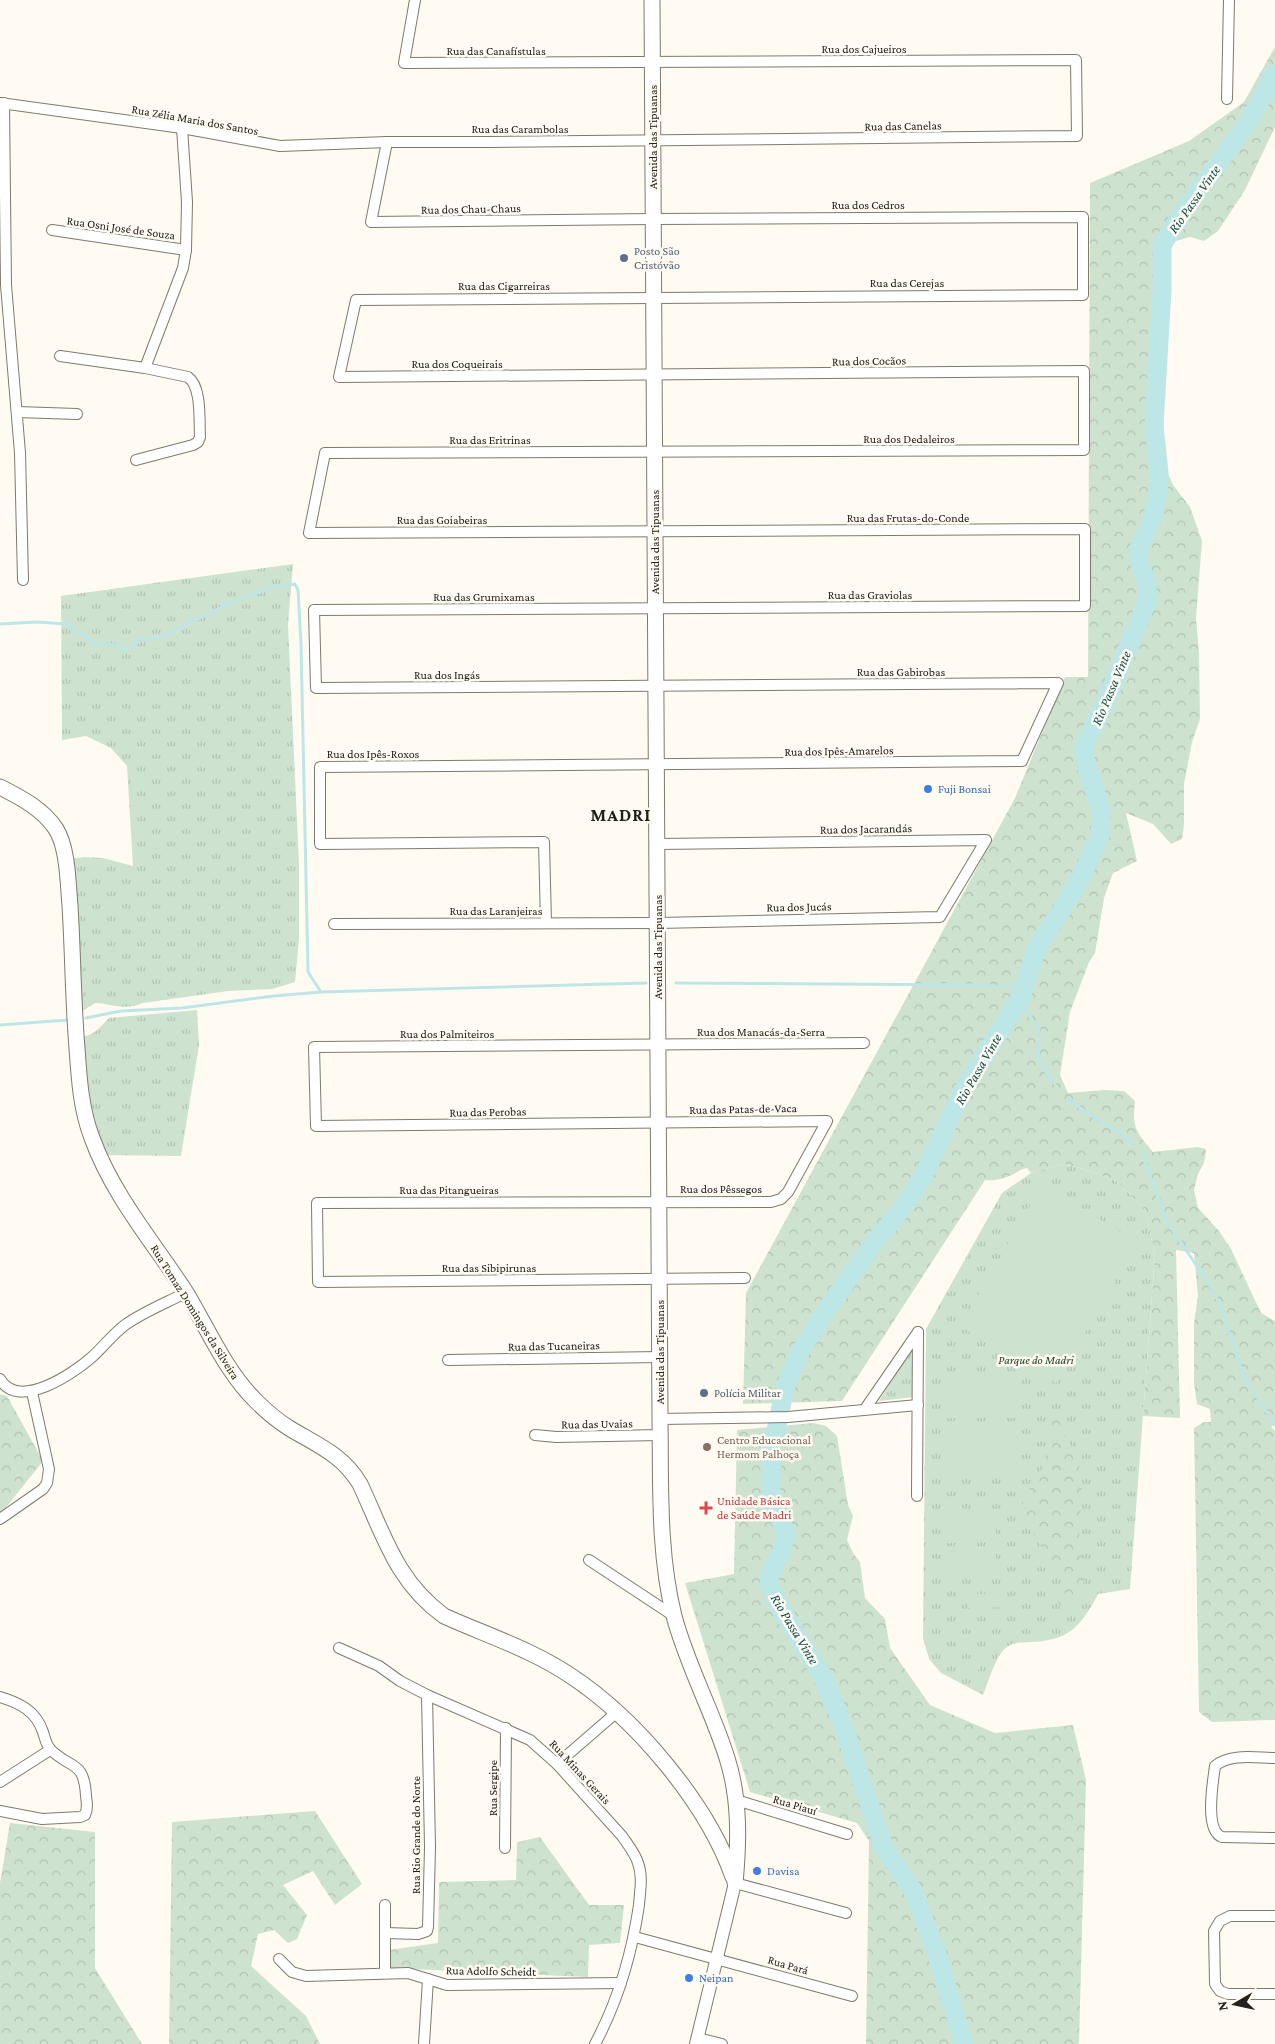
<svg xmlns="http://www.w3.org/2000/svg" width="1275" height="2044" viewBox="0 0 1275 2044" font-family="'Crimson Pro',serif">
	<defs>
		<pattern id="grass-tufts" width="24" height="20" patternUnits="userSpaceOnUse" patternTransform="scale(1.25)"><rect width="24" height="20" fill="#cee2d0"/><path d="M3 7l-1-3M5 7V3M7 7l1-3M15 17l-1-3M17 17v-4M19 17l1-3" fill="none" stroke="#b1c2b2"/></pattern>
		<pattern id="forest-crowns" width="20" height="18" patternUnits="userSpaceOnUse" patternTransform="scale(1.25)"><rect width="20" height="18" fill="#cee2d0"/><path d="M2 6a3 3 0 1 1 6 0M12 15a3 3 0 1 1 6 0" fill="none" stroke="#b1c2b2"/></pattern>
	</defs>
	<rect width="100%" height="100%" fill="#fffbf2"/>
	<g fill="url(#grass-tufts)">
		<path d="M 293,564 L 288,625 L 299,864 L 299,939 L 295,982 L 272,989 L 228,991 L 143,1003 C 124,1011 114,1004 95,1003 L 81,1012 L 70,859 L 84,857 L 103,858 L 133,866 L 127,766 L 111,748 L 86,736 L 62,740 L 61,596 Z"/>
		<path d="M 197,1010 L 199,1045 L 181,1156 L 105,1155 L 90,1120 L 80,1037 C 94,1036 100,1027 109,1018 Z"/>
		<path d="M 1063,1164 L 1084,1169 L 1116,1181 L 1145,1209 L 1155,1255 L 1130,1589 L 1098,1594 C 1081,1627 1068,1641 1030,1642 C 1022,1643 1014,1641 1007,1647 C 995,1656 989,1681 983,1695 L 941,1673 L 929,1659 L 923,1638 L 926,1329 L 1002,1193 L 1031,1173 Z"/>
		<polygon points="911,1350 914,1350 914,1397 879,1401"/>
	</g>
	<g fill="url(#forest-crowns)">
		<path d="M 1275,47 L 1275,127 L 1245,190 L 1218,231 L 1204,241 L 1190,237 L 1162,245 L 1164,464 L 1173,485 L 1190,507 L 1202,541 L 1196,618 L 1199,653 L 1200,719 L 1192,742 L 1184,784 L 1184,825 L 1182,839 L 1171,844 L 1153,824 L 1126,813 L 1137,861 L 1113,873 L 1104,898 L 1095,953 L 1089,962 L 1070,1012 L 1060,1075 L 1068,1093 L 1104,1090 L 1124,1091 L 1135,1101 C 1132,1129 1136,1131 1153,1152 L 1198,1147 L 1206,1149 L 1204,1163 L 1198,1174 L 1194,1190 L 1198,1208 L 1219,1231 L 1231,1249 L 1261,1313 L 1275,1321 L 1275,1425 L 1271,1427 L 1275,1431 L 1275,1720 L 1212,1722 L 1199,1712 L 1194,1428 L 1204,1422 L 1211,1422 L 1210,1409 L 1197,1404 L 1194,1384 L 1194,1323 L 1198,1296 L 1194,1253 L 1176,1250 L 1180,1418 L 1143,1416 L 1155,1255 L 1145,1209 L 1116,1181 L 1084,1169 L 1063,1164 L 1031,1173 L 1027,1168 C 1019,1169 1016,1174 1009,1176 C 1001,1180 993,1181 985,1180 L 842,1401 L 743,1404 L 746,1293 L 1015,798 L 1065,677 L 1088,677 L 1090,183 L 1189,141 L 1244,102 Z"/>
		<polygon points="0,1394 7,1396 43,1461 0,1515"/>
		<polygon points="1058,1418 1064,1434 1077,1455 1082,1482 1079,1540 1085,1579 1074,1601 1066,1610 1060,1608 1058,1599 1061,1589 1058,1575 1035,1536 1023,1521 1021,1504 1043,1467 1048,1446 1050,1421"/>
		<polygon points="813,1423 826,1426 837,1436 848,1505 853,1516 847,1540 853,1553 860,1562 865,1598 885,1619 890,1648 930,1705 995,1733 1073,1725 1086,1780 1079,2044 866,2044 869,1841 857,1823 750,1792 685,1583 734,1574 737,1430"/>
		<polygon points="315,1811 362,1884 335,1905 313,1871 283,1885 307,1915 297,1939 288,1943 274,1930 258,1934 251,1966 306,2016 320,2044 169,2044 172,1822"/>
		<polygon points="10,1823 95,1832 95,1968 142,2044 0,2044 0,1883"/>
		<polygon points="540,1837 589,1905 624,1905 620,1943 589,1945 588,1977 389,1968 389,1950 438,1943 439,1882 516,1880 517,1842"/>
	</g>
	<g fill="#cee2d0">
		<polygon points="1042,1185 1138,1242 1056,1383 960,1326"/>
		<polygon points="1018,1372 1019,1418 943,1418 943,1373"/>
		<polygon points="1018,1428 1018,1474 943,1475 942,1429"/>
		<polygon points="996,1514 996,1542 945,1543 945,1515"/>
		<rect x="945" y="1550" width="51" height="28"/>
		<polygon points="967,1594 1006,1594 1006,1607 967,1608"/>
		<polygon points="975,1651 978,1651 982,1654 979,1661 980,1668 975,1674 971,1675 965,1670 964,1665 972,1658"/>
	</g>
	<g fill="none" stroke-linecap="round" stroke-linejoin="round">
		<g stroke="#bde6e7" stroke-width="3">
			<polyline points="0,624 37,622 66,624 96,644 116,645 125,650 142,640 158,638 222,607 272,587 295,584 298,590 301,644 308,972 321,992"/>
			<polyline points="676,983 970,985 1013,987 1025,983"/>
			<polyline points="1021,997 1022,1005 1039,1029 1038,1052 1040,1064 1055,1084"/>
			<polyline points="86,1018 121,1011 182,1008 274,996 321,992 646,983"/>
			<polyline points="0,1025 68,1020"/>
			<polyline points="1068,1100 1134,1143"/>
			<polyline points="1142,1154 1167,1222 1207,1281 1218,1301 1243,1375 1275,1425"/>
		</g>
		<polyline stroke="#bde6e7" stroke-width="19" points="964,2044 937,1954 913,1891 884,1848 843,1725 822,1675 777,1603 769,1584 770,1574 783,1548 786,1532 774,1506 771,1489 772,1450 785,1387 800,1352 829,1306 874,1243 901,1210 923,1177 961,1094 1021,997 1037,947 1061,911 1082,875 1100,836 1101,810 1087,767 1084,751 1087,740 1105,704 1147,602 1147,584 1138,557 1140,545 1152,520 1158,494 1159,473 1154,426 1162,290 1162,245 1188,205 1251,118 1275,73"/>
		<g stroke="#807a6d" stroke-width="12">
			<g id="minor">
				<polyline points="1227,99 1229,0"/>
				<polyline points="0,103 182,128 280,146 387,142 491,142 1077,136 1076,60 404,63 415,0"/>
				<polyline points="4,103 6,285 20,453 23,580"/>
				<polyline points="387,142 371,222 653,219 1083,217 1083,295 356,300 339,377 1084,371 1084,450 325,453 309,533 1085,529 1085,606 314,610 316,688 1058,683 1022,761 320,767 320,844 544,842 546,923"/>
				<polyline points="52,230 186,250"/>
				<path d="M 60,356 L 145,368 L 188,377 C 202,387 199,420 200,437 L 198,442 L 193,445 L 136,460"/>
				<polyline points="145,368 183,268 186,250 187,202 182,128"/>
				<polyline points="17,412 77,414"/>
				<polyline points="334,924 658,923 940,917 986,840 657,844"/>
				<polyline points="745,1278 318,1282 317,1203 771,1202 781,1199 788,1192 827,1121 316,1126 314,1047 864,1043"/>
				<polyline points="448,1360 660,1357"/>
				<path d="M 0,1379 C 18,1411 73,1374 92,1357 C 103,1347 113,1334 125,1325 C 143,1312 166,1303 185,1293"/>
				<polyline points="865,1409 918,1332"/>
				<polyline points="660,1419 788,1417 918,1405"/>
				<polyline points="535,1435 556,1437 660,1435"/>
				<polyline points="917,1496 918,1332"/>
				<polyline points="0,1519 43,1489 47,1483 49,1469 32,1392"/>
				<polyline points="589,1560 674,1616"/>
				<path d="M 339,1648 L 379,1666 L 400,1681 L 427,1695 L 530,1740 L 557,1764 L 622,1836 C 628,1845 635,1853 638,1863 C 643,1876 640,1891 639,1905 C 632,1953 618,2001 595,2044"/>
				<path d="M 0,1697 C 20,1703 36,1711 43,1732 C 45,1738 46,1745 51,1750 C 72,1770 84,1760 86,1796 C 87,1803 88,1809 85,1815 L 80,1817 L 42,1819 L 0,1811"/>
				<path d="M 1275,1758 C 1256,1758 1230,1753 1215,1766 C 1213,1782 1204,1830 1222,1837 L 1275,1838"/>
				<polyline points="557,1764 617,1712"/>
				<polyline points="0,1782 50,1750"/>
				<polyline points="736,1800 847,1834"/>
				<polyline points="505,1848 506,1728"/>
				<polyline points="735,1883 846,1913"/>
				<polyline points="1275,1916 1230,1916 1220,1921 1214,1931 1215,1984 1220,1991 1228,1994 1275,1994"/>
				<polyline points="385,1933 418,1934 427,1931 428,1927 430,1847 427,1695"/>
				<polyline points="635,1937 852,1996"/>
				<polyline points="279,1959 292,1972 306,1976 408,1973 447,1985 621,1983"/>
				<polyline points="385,1972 385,1905"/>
				<polyline points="698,2038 722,2044"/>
				<polyline points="424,2044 428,1979"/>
			</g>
		</g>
		<g stroke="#807a6d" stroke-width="14">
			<polyline id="tertiary" points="696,2044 735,1883"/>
		</g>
		<g stroke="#807a6d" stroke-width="17">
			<g id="secondary">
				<path d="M 652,0 L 660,1419 C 661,1484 658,1552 674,1616 C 687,1665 712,1710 727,1758 C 740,1799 739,1841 735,1883"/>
				<path d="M 0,787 C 20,797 43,809 56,829 C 68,848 68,884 70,906 C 73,954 73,1001 77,1048 C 79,1078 81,1110 92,1138 C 113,1196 154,1243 187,1294 C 209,1331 226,1372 257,1402 C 266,1411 278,1421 289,1428 C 317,1445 342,1454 360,1484 C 384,1535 396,1581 444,1616 C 486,1635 533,1650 571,1676 C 636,1719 707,1803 733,1877"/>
			</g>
		</g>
		<use href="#minor" stroke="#fff" stroke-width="10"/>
		<use href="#tertiary" stroke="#fff" stroke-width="12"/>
		<use href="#secondary" stroke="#fff" stroke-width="15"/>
	</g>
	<g fill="#5c6f8a" stroke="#fffbf2" stroke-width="2">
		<circle cx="624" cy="258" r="5"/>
		<circle cx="704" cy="1393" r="5"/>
	</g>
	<g fill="#3f7fe0" stroke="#fffbf2" stroke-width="2">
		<circle cx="928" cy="789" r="5"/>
		<circle cx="757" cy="1871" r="5"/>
		<circle cx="689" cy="1978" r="5"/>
	</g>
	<circle fill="#8d6e63" stroke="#fffbf2" stroke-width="2" cx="707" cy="1447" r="5"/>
	<path fill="#e0444e" stroke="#fffbf2" stroke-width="2" d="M703.5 1500.5h5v5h5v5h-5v5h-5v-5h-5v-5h5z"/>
	<g text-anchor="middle" stroke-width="5" stroke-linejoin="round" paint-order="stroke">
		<g font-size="12" fill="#24211c" stroke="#fffbf2">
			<text x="864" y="53">Rua dos Cajueiros</text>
			<text x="496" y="55">Rua das Canafístulas</text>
			<text transform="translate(195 120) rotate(10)" y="4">Rua Zélia Maria dos Santos</text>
			<text transform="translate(903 126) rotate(-1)" y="4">Rua das Canelas</text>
			<text x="520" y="133">Rua das Carambolas</text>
			<text transform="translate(653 137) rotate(-90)" y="4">Avenida das Tipuanas</text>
			<text x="868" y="209">Rua dos Cedros</text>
			<text transform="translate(471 209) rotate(-1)" y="4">Rua dos Chau-Chaus</text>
			<text transform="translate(121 228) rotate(8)" y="4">Rua Osni José de Souza</text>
			<text x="907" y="287">Rua das Cerejas</text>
			<text x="504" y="290">Rua das Cigarreiras</text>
			<text transform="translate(869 361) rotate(-1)" y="4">Rua dos Cocãos</text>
			<text x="457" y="368">Rua dos Coqueirais</text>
			<text x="909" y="443">Rua dos Dedaleiros</text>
			<text x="490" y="444">Rua das Eritrinas</text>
			<text x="908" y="522">Rua das Frutas-do-Conde</text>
			<text x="442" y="524">Rua das Goiabeiras</text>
			<text transform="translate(655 542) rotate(-90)" y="4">Avenida das Tipuanas</text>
			<text x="870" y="599">Rua das Graviolas</text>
			<text x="484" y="601">Rua das Grumixamas</text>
			<text x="901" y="676">Rua das Gabirobas</text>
			<text x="447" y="679">Rua dos Ingás</text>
			<text transform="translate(839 751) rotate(-1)" y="4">Rua dos Ipês-Amarelos</text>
			<text x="373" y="758">Rua dos Ipês-Roxos</text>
			<text transform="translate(866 829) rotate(-1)" y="4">Rua dos Jacarandás</text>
			<text transform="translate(799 907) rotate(-1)" y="4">Rua dos Jucás</text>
			<text x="496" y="915">Rua das Laranjeiras</text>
			<text transform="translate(658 947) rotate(-90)" y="4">Avenida das Tipuanas</text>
			<text x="761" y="1036">Rua dos Manacás-da-Serra</text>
			<text x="447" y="1038">Rua dos Palmiteiros</text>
			<text transform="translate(743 1109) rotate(-1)" y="4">Rua das Patas-de-Vaca</text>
			<text transform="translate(488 1112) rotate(-1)" y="4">Rua das Perobas</text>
			<text x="721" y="1193">Rua dos Pêssegos</text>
			<text x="449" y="1194">Rua das Pitangueiras</text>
			<text x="489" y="1272">Rua das Sibipirunas</text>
			<text transform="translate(195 1312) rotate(58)" y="4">Rua Tomaz Domingos da Silveira</text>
			<text transform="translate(554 1346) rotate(-1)" y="4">Rua das Tucaneiras</text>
			<text transform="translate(660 1352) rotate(-90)" y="4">Avenida das Tipuanas</text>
			<text transform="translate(597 1424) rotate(-1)" y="4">Rua das Uvaias</text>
			<text transform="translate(580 1772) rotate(47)" y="4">Rua Minas Gerais</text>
			<text transform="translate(493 1788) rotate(-90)" y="4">Rua Sergipe</text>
			<text transform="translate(795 1805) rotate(17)" y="4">Rua Piauí</text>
			<text transform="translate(416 1835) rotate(-90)" y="4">Rua Rio Grande do Norte</text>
			<text transform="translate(788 1965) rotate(16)" y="4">Rua Pará</text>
			<text transform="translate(491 1971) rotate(1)" y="4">Rua Adolfo Scheidt</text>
		</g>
		<g font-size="12" fill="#4e5e75" stroke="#fffbf2" text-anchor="start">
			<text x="634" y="255">Posto São<tspan x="634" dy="14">Cristóvão</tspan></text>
			<text x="714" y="1397">Polícia Militar</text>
		</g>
		<g font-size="12" fill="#366cbe" stroke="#fffbf2" text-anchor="start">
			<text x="938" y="793">Fuji Bonsai</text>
			<text x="767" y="1875">Davisa</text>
			<text x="699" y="1982">Neipan</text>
		</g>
		<g font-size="12" font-style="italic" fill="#1b4322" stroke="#fffbf2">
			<text x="1036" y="1364">Parque do Madri</text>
		</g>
		<g font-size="12" fill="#785e54" stroke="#fffbf2" text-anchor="start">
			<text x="717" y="1444">Centro Educacional<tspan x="717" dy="14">Hermom Palhoça</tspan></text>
		</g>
		<g font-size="12" fill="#be3a42" stroke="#fffbf2" text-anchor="start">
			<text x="717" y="1505">Unidade Básica<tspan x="717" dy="14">de Saúde Madri</tspan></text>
		</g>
		<g font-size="14" font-style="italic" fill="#0f4a4c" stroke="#fffbf2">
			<text transform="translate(1194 199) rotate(-55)" y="5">Rio Passa Vinte</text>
			<text transform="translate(1111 688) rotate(-67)" y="5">Rio Passa Vinte</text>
			<text transform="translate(978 1069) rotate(-60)" y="5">Rio Passa Vinte</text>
			<text transform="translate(795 1629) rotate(59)" y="5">Rio Passa Vinte</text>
		</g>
		<g font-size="18" font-weight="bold" letter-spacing="1" fill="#24211c" stroke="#fffbf2">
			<text x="621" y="821">MADRI</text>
		</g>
	</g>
	<g transform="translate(1235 2004) rotate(261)" stroke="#fffbf2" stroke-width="4" paint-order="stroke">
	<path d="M0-4L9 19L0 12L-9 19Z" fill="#24211c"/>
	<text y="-8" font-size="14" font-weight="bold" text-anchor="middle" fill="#24211c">N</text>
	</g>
</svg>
